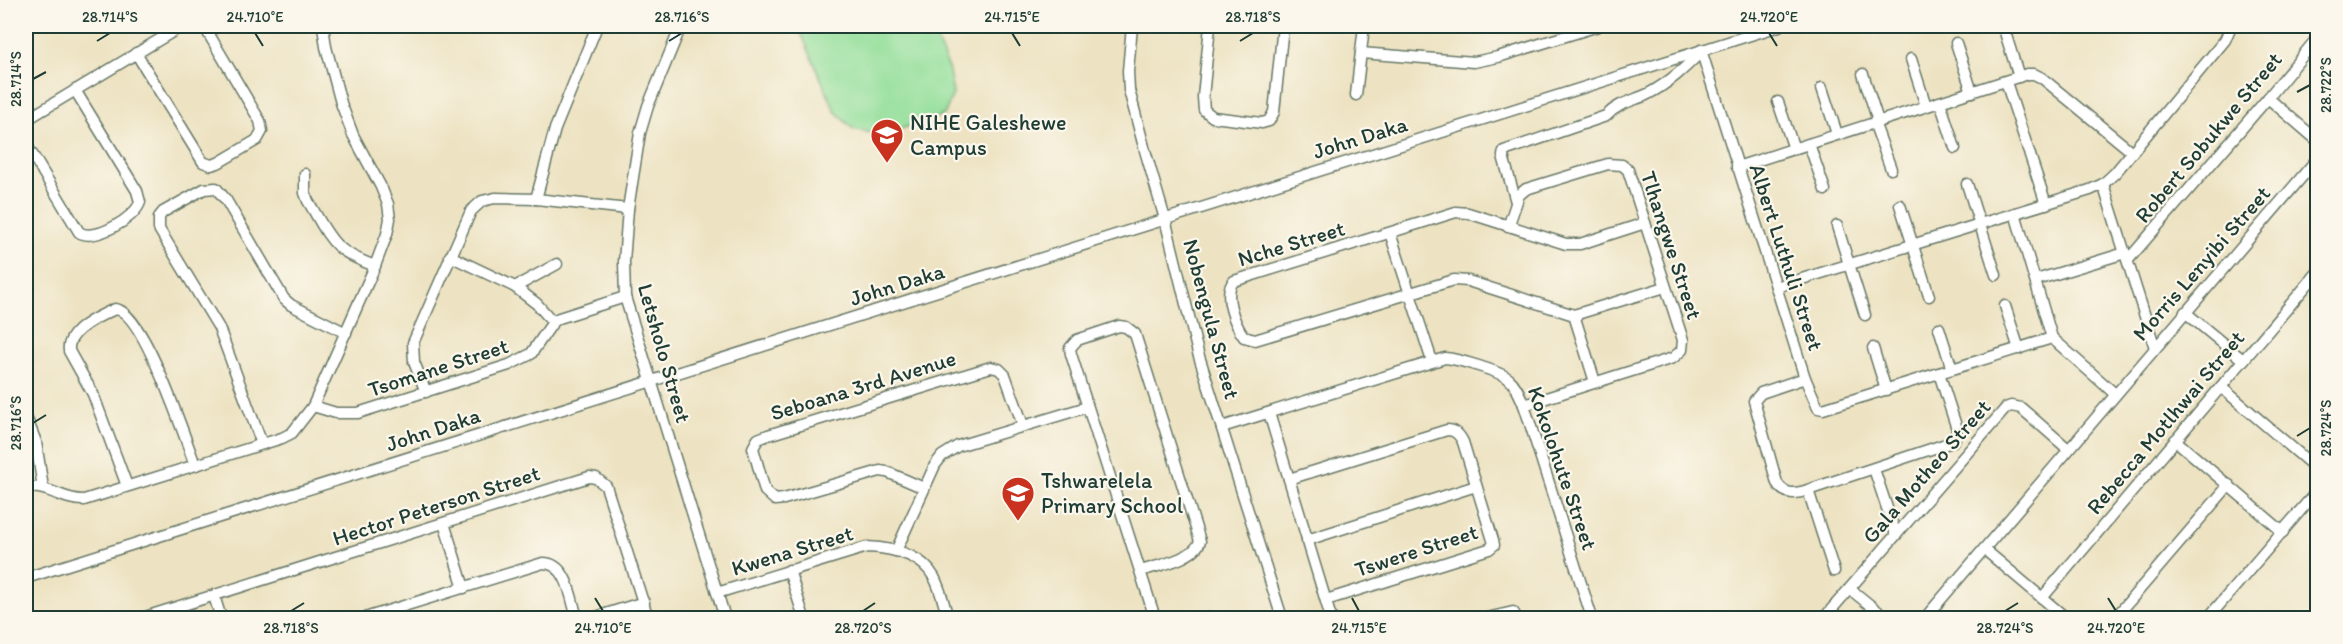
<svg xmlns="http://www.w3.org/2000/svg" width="2343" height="644" viewBox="0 0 2343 644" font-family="Itim,sans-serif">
	<rect width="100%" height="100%" fill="#fbf7ec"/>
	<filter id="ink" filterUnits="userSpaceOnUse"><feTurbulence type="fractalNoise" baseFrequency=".0167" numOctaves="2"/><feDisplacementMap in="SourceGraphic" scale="12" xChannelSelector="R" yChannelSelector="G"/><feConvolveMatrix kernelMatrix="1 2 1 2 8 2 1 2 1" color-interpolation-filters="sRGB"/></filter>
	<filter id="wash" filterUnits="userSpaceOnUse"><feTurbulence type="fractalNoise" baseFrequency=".008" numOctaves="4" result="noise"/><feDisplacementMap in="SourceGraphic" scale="24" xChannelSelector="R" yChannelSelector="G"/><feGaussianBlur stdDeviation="1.35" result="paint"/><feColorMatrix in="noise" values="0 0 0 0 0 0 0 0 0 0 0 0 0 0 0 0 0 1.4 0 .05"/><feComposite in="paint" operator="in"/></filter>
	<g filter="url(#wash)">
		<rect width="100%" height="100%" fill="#ede3c2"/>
		<polygon fill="#94df9b" stroke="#5a8e68" stroke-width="1.5" points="798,26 930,26 948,66 953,94 944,115 882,135 853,129 835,111"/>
	</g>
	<g filter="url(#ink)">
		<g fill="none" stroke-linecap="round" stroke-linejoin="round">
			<g stroke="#677766" stroke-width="13">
				<g id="minor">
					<polyline points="681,26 648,106 640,133 628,209 624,262 625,297 725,618"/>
					<polyline points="1132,26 1128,71 1129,90 1144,147 1165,219 1198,353 1282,618"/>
					<polyline points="1210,26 1203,97 1204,110 1213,117 1262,123 1269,121 1274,112 1283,26"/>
					<polyline points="2003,26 2019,77"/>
					<polyline points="1956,43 1972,92"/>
					<polyline points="1701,50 1805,378 1818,408 1823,409 2052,338 2015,213"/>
					<polyline points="136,53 203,162 211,165 218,163 257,140 262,131 260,121 204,26"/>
					<polyline points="1361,53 1474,62 1498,57 1598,26"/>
					<polyline points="1911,59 1926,106"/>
					<polyline points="1863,74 1878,121"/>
					<polyline points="2006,82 2046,204"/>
					<polyline points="1822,88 1837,134"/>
					<polyline points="1356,95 1364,26"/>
					<polyline points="2268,98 2318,141"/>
					<polyline points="1778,102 1794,149"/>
					<polyline points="1940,102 1955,148"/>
					<polyline points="26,120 182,26"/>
					<polyline points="1874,122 1891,169"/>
					<path d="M 26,144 L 79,232 C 93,243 136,218 140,202 L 137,191 L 75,90"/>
					<polyline points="1809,144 1825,190"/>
					<polyline points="1737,167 2027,74 2034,74 2042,78 2132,152"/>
					<path d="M 305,174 L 305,193 L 308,201 C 331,239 331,250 375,266"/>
					<polyline points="1967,184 1996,275"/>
					<polyline points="2103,184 2155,348"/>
					<polyline points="536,199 555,129 597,26"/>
					<path d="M 1516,202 L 1503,156 L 1504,151 L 1606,116 C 1618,103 1633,101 1648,94 C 1669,83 1685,68 1701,52"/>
					<polyline points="1900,205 1929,296"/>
					<path d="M 1645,223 L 1580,244 L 1566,244 L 1468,213 L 1456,212 L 1234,281 C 1222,293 1235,325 1244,337 L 1255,340 L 1454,280 L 1468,281 L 1574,315 L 1665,287"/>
					<polyline points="1837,226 1865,315"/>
					<polyline points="1508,227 1519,195 1526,189 1608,164 1622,165 1628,170 1683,340 1682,350 1673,358 1524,405"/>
					<polyline points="1390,233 1432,361"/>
					<polyline points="450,256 515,287 537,304 553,322"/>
					<polyline points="2128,260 2268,98 2318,37"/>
					<polyline points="2036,280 2125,253"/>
					<polyline points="515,287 557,264"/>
					<polyline points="1776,287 2090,190 2103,184 2115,173 2225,40 2231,26"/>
					<polyline points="2005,306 2019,349"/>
					<polyline points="2185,312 2243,360"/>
					<polyline points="1574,315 1595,382"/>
					<polyline points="1939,328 1952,369"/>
					<polyline points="2052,338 2115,394"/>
					<polyline points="1873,348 1886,390"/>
					<path d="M 1805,378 L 1761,393 L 1754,401 L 1777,483 C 1785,496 1796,494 1808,490 L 1952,442 L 1955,438 L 1957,429 L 1939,373"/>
					<polyline points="2221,387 2318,470"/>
					<polyline points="426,392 414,362 413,343 471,211 482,201 495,198 536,199 628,209"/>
					<polyline points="313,406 336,413 358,413 509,365 531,354 553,322 559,318 625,297"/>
					<polyline points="1269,413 1331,618"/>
					<polyline points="26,417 36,442 43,488"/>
					<path d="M 1222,427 L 1445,358 C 1458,359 1499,371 1509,379 C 1517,386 1520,396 1524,405 L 1592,618"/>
					<polyline points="2175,440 2283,532"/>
					<polyline points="262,444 219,328 159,229 159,217 163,212 204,189 216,188 226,200 284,299 291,305 346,333"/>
					<polyline points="1874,469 1896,535"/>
					<path d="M 1289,479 L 1447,430 C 1455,430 1459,434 1463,442 L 1493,540 L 1494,545 L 1489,549 L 1326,600"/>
					<path d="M 127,486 L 93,394 L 69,351 C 66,331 99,316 115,309 C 143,310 185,438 195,465"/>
					<path d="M 26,488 C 47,484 63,501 84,500 L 282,438 L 292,433 L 313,406 L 375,266 L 387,234 L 390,219 L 388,204 L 381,187 L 353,135 L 341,103 L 326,47 L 323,26"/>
					<polyline points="924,488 887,472 880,471 784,499 775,500 765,491 753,448 758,439 768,435 991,367 999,369 1005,375 1023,425"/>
					<polyline points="1808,490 1834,571"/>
					<polyline points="444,523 464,588"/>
					<polyline points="1307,540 1476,486"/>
					<polyline points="1984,549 2066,618"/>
					<polyline points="896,551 935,465 942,456 958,446 1087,407"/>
					<polyline points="789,570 804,618"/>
					<path d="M 1140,571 C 1156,566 1195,559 1200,541 L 1135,334 L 1126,327 L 1119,326 L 1077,340 L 1070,348 L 1071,354 L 1155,618"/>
					<polyline points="26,578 1779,26"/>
					<polyline points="1850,589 1886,618"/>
					<path d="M 717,593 L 867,547 C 891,548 921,554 934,577 C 941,590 944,605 948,618"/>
					<polyline points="214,596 221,618"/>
					<polyline points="2042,598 2318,272"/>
					<polyline points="142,618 589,477 596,478 606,486 648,618"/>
					<path d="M 365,618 L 543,563 C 568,563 571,599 577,618"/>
					<polyline points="593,618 644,602"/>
					<polyline points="1209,618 1215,618"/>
					<polyline points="1487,618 1513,612 1517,618"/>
					<polyline points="1824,618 2006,408 2011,406 2021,408 2068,449"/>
					<polyline points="1925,618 2318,158"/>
					<polyline points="2115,618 2229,485"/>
					<polyline points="2208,618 2318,490"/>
				</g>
			</g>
			<use href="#minor" stroke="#fff" stroke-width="10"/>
		</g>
	</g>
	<path fill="none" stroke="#1f3d34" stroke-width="2" d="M 255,33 L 263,46M 1012,33 L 1020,46M 1769,33 L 1777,46M 97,41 L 110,33M 669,41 L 682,33M 1240,41 L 1253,33M 33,79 L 46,72M 2297,92 L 2310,85M 33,423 L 46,415M 2297,436 L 2310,428M 595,598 L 603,611M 1352,598 L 1359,611M 2108,598 L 2116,611M 291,611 L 304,603M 863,611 L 875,603M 2005,611 L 2018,603"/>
	<defs>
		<g id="university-pin" transform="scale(1.725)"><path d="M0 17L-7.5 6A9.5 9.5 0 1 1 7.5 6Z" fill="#c8321e" stroke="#fbf7ec"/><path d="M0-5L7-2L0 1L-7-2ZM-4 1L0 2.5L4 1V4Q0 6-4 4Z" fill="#fff"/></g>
		<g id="school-pin" transform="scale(1.725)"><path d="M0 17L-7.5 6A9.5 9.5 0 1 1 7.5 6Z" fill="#c8321e" stroke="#fbf7ec"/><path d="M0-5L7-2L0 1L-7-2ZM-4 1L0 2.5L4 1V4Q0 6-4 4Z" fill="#fff"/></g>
	</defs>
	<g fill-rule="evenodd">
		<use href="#university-pin" x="887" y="135"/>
		<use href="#school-pin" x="1018" y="493"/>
	</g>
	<g text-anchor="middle" stroke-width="4.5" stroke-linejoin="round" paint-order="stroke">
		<g font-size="22" fill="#1f3d34" stroke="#fbf7ec" text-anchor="start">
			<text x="910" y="130">NIHE Galeshewe<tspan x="910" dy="25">Campus</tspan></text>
			<text x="1041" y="488">Tshwarelela<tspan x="1041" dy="25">Primary School</tspan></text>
		</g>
		<g font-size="22" fill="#1f3d34" stroke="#fbf7ec">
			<text transform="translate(1360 137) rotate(-17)" y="8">John Daka</text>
			<text transform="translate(2208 137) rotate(-50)" y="8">Robert Sobukwe Street</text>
			<text transform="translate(1291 243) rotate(-17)" y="8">Nche Street</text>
			<text transform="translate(1672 245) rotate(72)" y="8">Tlhangwe Street</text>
			<text transform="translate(1787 257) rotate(72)" y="8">Albert Luthuli Street</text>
			<text transform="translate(2201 263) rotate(-49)" y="8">Morris Lenyibi Street</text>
			<text transform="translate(897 284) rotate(-17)" y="8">John Daka</text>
			<text transform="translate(1212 319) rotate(75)" y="8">Nobengula Street</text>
			<text transform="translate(665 353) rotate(74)" y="8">Letsholo Street</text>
			<text transform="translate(438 367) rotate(-18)" y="8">Tsomane Street</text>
			<text transform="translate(863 385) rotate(-17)" y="8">Seboana 3rd Avenue</text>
			<text transform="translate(2165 422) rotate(-50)" y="8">Rebecca Motlhwai Street</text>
			<text transform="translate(433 429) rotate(-18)" y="8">John Daka</text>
			<text transform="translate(1563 468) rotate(71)" y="8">Kokolohute Street</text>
			<text transform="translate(1926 471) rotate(-49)" y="8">Gala Motheo Street</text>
			<text transform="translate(436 505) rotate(-18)" y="8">Hector Peterson Street</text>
			<text transform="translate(792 550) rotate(-17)" y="8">Kwena Street</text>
			<text transform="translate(1416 550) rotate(-18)" y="8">Tswere Street</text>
		</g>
	</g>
	<rect width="2343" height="644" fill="none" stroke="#fbf7ec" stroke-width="66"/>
	<rect x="33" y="33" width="2277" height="578" fill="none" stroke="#1f3d34" stroke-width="2"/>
	<g font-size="15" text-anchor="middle" fill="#1f3d34">
		<text x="110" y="22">28.714°S</text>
		<text x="255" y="22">24.710°E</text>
		<text x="682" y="22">28.716°S</text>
		<text x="1012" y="22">24.715°E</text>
		<text x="1253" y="22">28.718°S</text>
		<text x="1769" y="22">24.720°E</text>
		<text transform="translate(16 79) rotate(-90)" y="5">28.714°S</text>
		<text transform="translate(2326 85) rotate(-90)" y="5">28.722°S</text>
		<text transform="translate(16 423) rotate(-90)" y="5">28.716°S</text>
		<text transform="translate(2326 428) rotate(-90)" y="5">28.724°S</text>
		<text x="291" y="633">28.718°S</text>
		<text x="603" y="633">24.710°E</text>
		<text x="863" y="633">28.720°S</text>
		<text x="1359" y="633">24.715°E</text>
		<text x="2005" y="633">28.724°S</text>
		<text x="2116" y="633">24.720°E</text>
	</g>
</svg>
